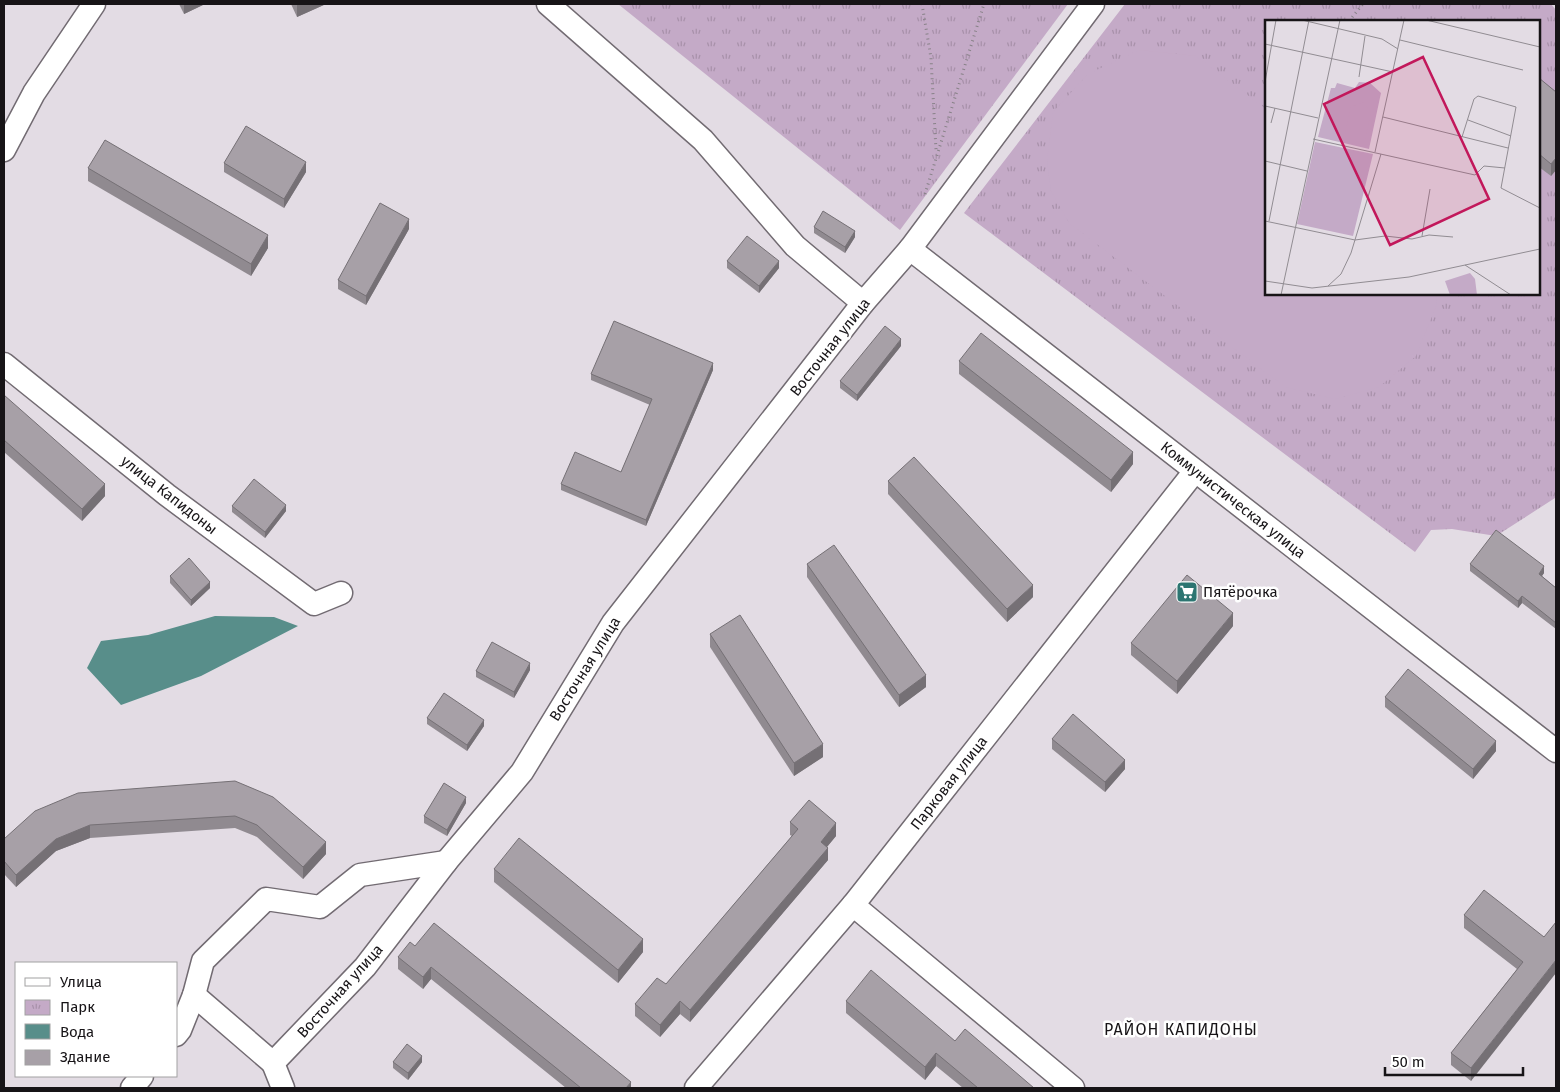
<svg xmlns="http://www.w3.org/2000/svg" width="1560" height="1092" viewBox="0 0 1560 1092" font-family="'Fira Sans',sans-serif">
	<defs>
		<pattern id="park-tufts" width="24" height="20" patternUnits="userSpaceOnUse" patternTransform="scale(1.25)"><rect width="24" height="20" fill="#c4aac7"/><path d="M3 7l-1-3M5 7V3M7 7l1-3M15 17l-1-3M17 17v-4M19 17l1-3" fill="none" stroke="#a891aa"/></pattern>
	</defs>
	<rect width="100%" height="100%" fill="#e3dce4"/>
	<g fill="url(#park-tufts)" fill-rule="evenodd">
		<polygon points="618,4 1068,4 900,230"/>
		<path d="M 1125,4 L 1551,4 L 1556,10 L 1555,498 L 1496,536 L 1452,529 L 1431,530 L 1415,552 L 964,213 ZM 1266,21 L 1539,21 L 1539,294 L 1266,294 Z"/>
	</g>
	<polygon fill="#c4aac7" points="1139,50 1196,56 1266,109 1266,294 1436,294 1437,304 1416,356 1379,387 1335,399 1285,387 1069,223 1051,191 1047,161 1053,112 1088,74"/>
	<polygon fill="#588e8a" points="215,616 274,617 298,626 201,676 121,705 87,668 101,641 148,635"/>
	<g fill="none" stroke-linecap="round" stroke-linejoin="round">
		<g stroke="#726b72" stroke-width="25">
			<g id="minor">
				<polyline points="548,4 703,140 795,246 863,303"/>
				<polyline points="4,150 34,93 94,4"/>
				<polyline points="910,249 1556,751"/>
				<polyline points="4,364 167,495 314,604 341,593"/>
				<polyline points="853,905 1073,1088"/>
				<polyline points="194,995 203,961 266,899 320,907 360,875 446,862"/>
				<polyline points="176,1035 180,1030 194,995 273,1063"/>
				<polyline points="132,1088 142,1076"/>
				<polyline points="283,1088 273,1063 365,967 446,862 522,772 613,623 863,303 910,249 1093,4"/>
				<polyline points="696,1088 853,905 1195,471"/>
			</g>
		</g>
		<g stroke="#888288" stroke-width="3" stroke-dasharray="1 4" stroke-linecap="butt">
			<polyline points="922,4 931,58 936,150"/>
			<polyline points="1349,21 1363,4"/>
			<polyline points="925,194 984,4"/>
		</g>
		<use href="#minor" stroke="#fff" stroke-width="22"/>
	</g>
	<g fill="#908a90">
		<polygon points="179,4 205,4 184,14"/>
		<polygon points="291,4 326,4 297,17"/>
		<polygon points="1539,78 1556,92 1556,170 1551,176 1539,167"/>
		<polygon points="224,163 306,172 284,208 224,172"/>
		<polygon points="88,168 268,248 251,276 88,181"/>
		<polygon points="814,227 855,237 845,253 814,233"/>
		<polygon points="409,229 366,305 338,289 338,280"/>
		<polygon points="727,261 779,268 759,293 727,268"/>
		<polygon points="901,346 857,401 840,388 840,381"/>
		<polygon points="959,361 1133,464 1111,492 959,374"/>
		<polygon points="713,370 646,526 561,490 561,484 621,472 650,405 591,380 591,374"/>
		<polygon points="4,395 105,496 82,521 4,452"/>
		<polygon points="888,481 1033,597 1007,622 888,494"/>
		<polygon points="232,506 286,511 265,538 232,512"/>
		<polygon points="807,564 926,687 899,707 807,577"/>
		<polygon points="1470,564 1544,573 1542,576 1556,588 1556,629 1522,603 1518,608 1470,571"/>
		<polygon points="170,576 210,588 191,606 170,583"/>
		<polygon points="1233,626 1177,694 1131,655 1131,643"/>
		<polygon points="710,634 823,757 794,776 710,647"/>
		<polygon points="530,670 514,698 476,677 476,671"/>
		<polygon points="1385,697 1496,751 1473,779 1385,707"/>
		<polygon points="427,718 484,726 467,751 427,724"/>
		<polygon points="1052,739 1125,769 1105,792 1052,749"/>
		<polygon points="235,781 326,854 303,879 257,837 235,828 90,838 56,851 16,887 4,874 4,839"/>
		<polygon points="466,803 447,836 424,823 424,816"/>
		<polygon points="790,822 836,836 827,847 828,860 690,1022 680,1014 660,1037 635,1016 635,1004 666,984 792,836 790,835"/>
		<polygon points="494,869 643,952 618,983 494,882"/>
		<polygon points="1464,915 1544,937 1471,1081 1451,1065 1451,1053 1517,969 1464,928"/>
		<polygon points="415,946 631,1088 566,1088 431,979 423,989 398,969 398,957"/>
		<polygon points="846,1001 955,1041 1034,1088 963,1088 936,1066 925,1080 846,1013"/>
		<polygon points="393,1062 422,1062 408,1080 393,1068"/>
	</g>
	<g fill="#757075">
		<polygon points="184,4 205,4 184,14"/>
		<polygon points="299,4 326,4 297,17 297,5"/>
		<polygon points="1556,158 1556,170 1551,176 1551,164"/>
		<polygon points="306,162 306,172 284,208 284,199"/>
		<polygon points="409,219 409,229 366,305 366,296"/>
		<polygon points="855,231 855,237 845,253 845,247"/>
		<polygon points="268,235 268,248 251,276 251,264"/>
		<polygon points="779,261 779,268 759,293 759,286"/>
		<polygon points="901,339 901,346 857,401 857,395"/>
		<polygon points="713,363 713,370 646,526 646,520"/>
		<polygon points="1133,452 1133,464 1111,492 1111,480"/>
		<polygon points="105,484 105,496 82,521 82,509"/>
		<polygon points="286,505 286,511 265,538 265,532"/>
		<polygon points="1544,566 1544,573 1539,580 1539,574"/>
		<polygon points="210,582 210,588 191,606 191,600"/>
		<polygon points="1033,585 1033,597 1007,622 1007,609"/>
		<polygon points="1522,596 1522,603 1518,608 1518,601"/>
		<polygon points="1233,613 1233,626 1177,694 1177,681"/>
		<polygon points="530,663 530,670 514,698 514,692"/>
		<polygon points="926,675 926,687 899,707 899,695"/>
		<polygon points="484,720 484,726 467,751 467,745"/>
		<polygon points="1496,741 1496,751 1473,779 1473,769"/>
		<polygon points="823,744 823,757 794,776 794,763"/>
		<polygon points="1125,760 1125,769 1105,792 1105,782"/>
		<polygon points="466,797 466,803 447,836 447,830"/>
		<polygon points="836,823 836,836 821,854 821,842"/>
		<polygon points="90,825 90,838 56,851 16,887 16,875 56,839"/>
		<polygon points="326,842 326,854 303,879 303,867"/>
		<polygon points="828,848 828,860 690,1022 690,1010"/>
		<polygon points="643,939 643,952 618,983 618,970"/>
		<polygon points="1556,960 1556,973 1471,1081 1471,1068"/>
		<polygon points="431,967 431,979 423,989 423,977"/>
		<polygon points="680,1001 680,1014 660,1037 660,1025"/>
		<polygon points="936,1053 936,1066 925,1080 925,1067"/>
		<polygon points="422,1056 422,1062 408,1080 408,1073"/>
		<polygon points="631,1082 631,1088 626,1088"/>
	</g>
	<g fill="#a7a0a7" stroke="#757075">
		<polygon points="1539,78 1556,92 1556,158 1551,164 1539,154"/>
		<polygon points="246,126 306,162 284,199 224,163"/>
		<polygon points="105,140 268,235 251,264 88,168"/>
		<polygon points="380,203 409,219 366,296 338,280"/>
		<polygon points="823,211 855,231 845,247 814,227"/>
		<polygon points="747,236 779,261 759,286 727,261"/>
		<polygon points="614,321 713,363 646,520 561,484 575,452 621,472 652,399 591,374"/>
		<polygon points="885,326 901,339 857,395 840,381"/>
		<polygon points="981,333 1133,452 1111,480 959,361"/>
		<polygon points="4,395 105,484 82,509 4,440"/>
		<polygon points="914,457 1033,585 1007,609 888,481"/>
		<polygon points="254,479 286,505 265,532 232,506"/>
		<polygon points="1496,530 1544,566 1539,574 1556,588 1556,623 1522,596 1518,601 1470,564"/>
		<polygon points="834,545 926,675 899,695 807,564"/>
		<polygon points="189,558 210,582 191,600 170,576"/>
		<polygon points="1187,575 1233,613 1177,681 1131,643"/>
		<polygon points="740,615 823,744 794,763 710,634"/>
		<polygon points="492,642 530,663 514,692 476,671"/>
		<polygon points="1408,669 1496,741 1473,769 1385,697"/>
		<polygon points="444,693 484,720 467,745 427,718"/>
		<polygon points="1073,714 1125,760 1105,782 1052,739"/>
		<polygon points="235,781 273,797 326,842 303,867 257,825 235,816 90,825 56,839 16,875 4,861 4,839 35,811 78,793"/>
		<polygon points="444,783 466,797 447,830 424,816"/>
		<polygon points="809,800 836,823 821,842 828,848 690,1010 680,1001 660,1025 635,1004 657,978 666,984 798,829 790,822"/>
		<polygon points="519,838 643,939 618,970 494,869"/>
		<polygon points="1484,890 1544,937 1556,922 1556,960 1471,1068 1451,1053 1523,962 1464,915"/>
		<polygon points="434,923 631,1082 626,1088 581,1088 431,967 423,977 398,957 410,942 415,946"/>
		<polygon points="871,970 955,1041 965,1029 1034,1088 978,1088 936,1053 925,1067 846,1001"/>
		<polygon points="407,1044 422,1056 408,1073 393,1062"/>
	</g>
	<defs>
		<g id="supermarket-square" transform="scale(1.125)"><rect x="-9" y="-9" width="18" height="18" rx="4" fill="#2c7571" stroke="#fff"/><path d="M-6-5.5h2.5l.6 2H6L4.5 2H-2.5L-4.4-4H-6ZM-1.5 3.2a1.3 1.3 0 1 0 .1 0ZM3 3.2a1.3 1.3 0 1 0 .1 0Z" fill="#fff"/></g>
	</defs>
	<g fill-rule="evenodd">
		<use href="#supermarket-square" x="1187" y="592"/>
	</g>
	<g text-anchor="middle" stroke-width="5" stroke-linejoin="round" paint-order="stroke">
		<g font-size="15" fill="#171417" stroke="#fff">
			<text transform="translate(830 347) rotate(-52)" y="5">Восточная улица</text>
			<text transform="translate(169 495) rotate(38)" y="5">улица Капидоны</text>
			<text transform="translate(1233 500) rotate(38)" y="5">Коммунистическая улица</text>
			<text transform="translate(585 669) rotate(-58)" y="5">Восточная улица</text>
			<text transform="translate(949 783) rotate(-52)" y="5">Парковая улица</text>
			<text transform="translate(340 991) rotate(-48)" y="5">Восточная улица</text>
		</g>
		<g font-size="15" fill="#171417" stroke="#fff" text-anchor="start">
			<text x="1203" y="597">Пятёрочка</text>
		</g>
		<g font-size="16" letter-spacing="1" fill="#171417" stroke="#fff">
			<text x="1181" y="1035">РАЙОН КАПИДОНЫ</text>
		</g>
	</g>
	<g transform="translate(1265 20)">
		<rect width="275" height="275" fill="#e3dce4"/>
		<path d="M 205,253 L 210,259 L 212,275 L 185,275 L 180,261 Z" fill="#c4aac7"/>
		<path d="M 94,62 L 105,63 L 116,73 L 104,129 L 53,117 L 66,68 L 70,68 L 72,63 L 90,68 ZM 50,122 L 108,134 L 88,216 L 32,204 Z" fill="#c4aac7"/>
		<path d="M 98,82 L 106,92 L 100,119 L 91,125 L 82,120 L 80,114 L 86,87 Z" fill="#c4aac7"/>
		<path fill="none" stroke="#918c92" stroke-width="1" d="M 37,0 L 117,19 L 133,29M 161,0 L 275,27M 135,20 L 258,50M 0,24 L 128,52M 94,57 L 100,16M 0,62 L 11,0M 0,86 L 53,98M 118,97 L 243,128M 203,100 L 246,116M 6,103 L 10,88M 197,117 L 209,79 L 213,76 L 251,87 L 236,168 L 275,188M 48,119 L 210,155 L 219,146 L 240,148M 110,132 L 139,0M 0,141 L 42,151M 0,201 L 90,220 L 120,216 L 147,219 L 164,215 L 188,217M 4,201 L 44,0M 157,216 L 165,169M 200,245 L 246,275M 0,261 L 47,268 L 144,257 L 275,229M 63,266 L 76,254 L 86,233 L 116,134M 16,275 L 75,0"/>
		<path fill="#c2185b" fill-opacity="0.15" stroke="#c2185b" stroke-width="2.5" d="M 158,37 L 224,179 L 125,225 L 59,84 Z"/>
		<rect width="275" height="275" fill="none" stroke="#171417" stroke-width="2.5"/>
	</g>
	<rect width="1560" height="1092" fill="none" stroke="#171417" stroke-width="10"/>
	<rect x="15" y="962" width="162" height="115" fill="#ffffff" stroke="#a2a1a2"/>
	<rect x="25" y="978" width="25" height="8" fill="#ffffff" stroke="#a2a1a2"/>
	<text x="60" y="987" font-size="15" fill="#171417">Улица</text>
	<rect x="25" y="1000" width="25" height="15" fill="url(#park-tufts)" stroke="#a2a1a2"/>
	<text x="60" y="1012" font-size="15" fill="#171417">Парк</text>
	<rect x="25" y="1024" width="25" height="15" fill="#588e8a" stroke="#a2a1a2"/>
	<text x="60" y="1037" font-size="15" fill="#171417">Вода</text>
	<rect x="25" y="1050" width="25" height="15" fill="#a7a0a7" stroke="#a2a1a2"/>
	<text x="60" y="1062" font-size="15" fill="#171417">Здание</text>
	<path d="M1385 1067v8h138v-8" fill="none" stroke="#171417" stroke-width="2.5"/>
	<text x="1392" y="1067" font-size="15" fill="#171417" stroke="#ffffff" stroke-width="4" paint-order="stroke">50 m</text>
</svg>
